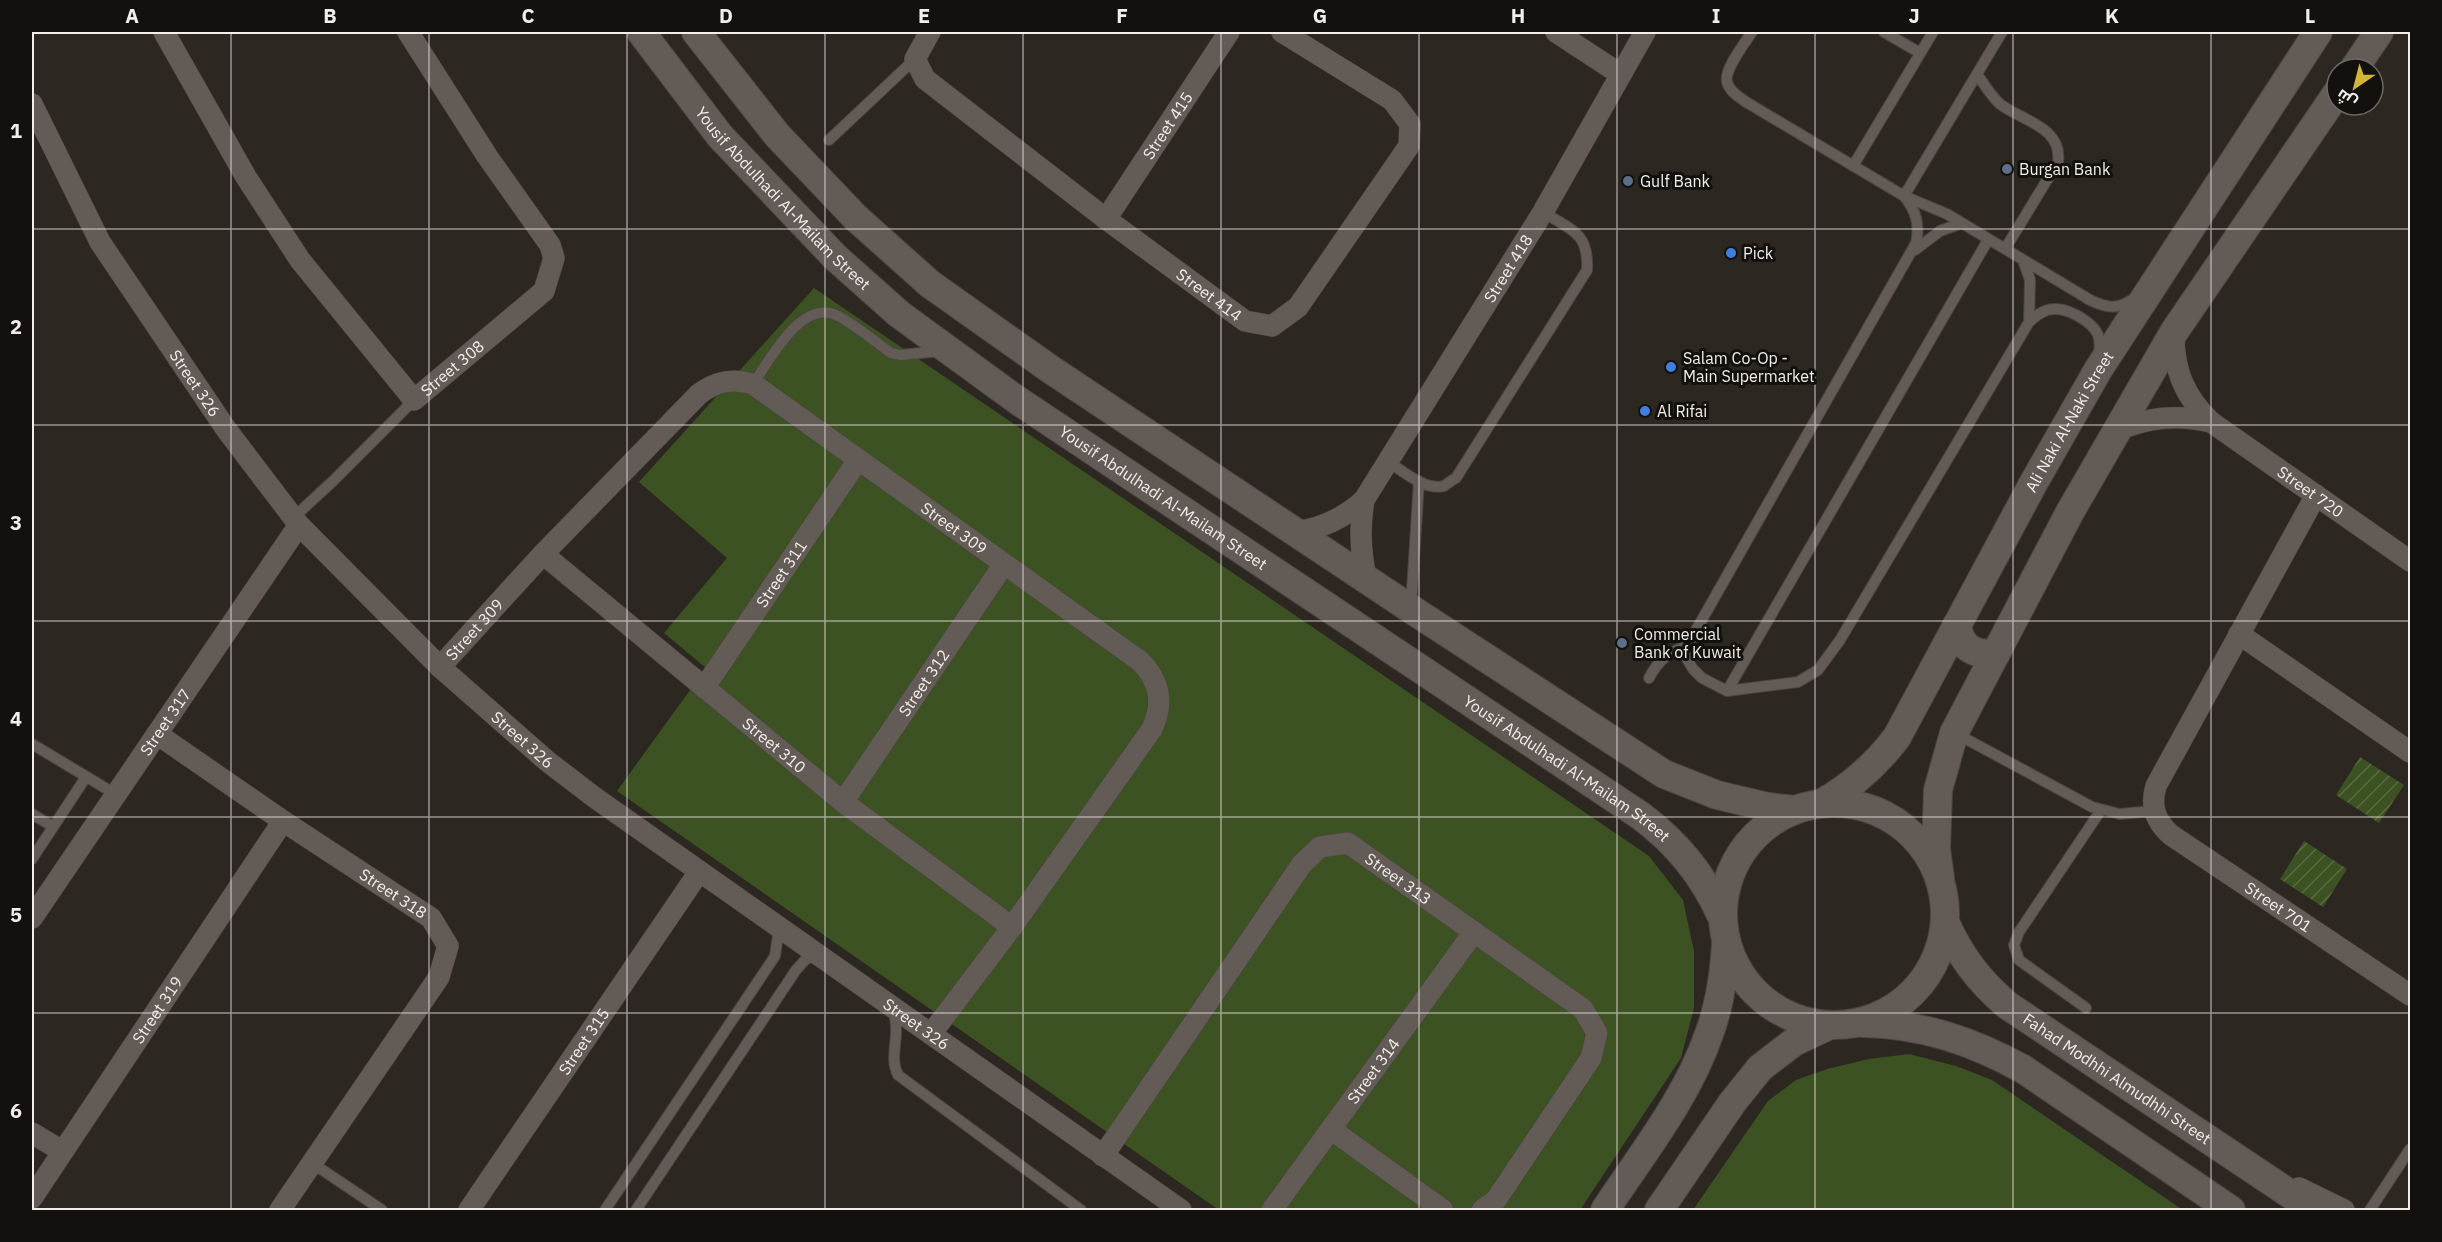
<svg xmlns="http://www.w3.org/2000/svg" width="2442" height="1242" font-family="'IBM Plex Sans',Cairo,sans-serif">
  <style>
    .green { fill: #3d5222 }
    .garden { fill: url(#garden-furrows) }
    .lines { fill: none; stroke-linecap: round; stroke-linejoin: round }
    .lane-casing { stroke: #4b4541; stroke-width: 12 }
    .street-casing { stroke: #4b4541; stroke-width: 22 }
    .secondary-casing { stroke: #4b4541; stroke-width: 30 }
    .lane { stroke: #635b55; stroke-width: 10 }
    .street { stroke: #635b55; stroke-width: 21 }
    .secondary { stroke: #635b55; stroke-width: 28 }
    .grid { fill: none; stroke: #f3eeeb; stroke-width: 1.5; stroke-opacity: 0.55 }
    .service-dot { fill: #5c6f8a; stroke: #13110e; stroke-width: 2 }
    .shop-dot { fill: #3f7fe0; stroke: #13110e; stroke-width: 2 }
    .labels { text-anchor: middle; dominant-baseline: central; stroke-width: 6; stroke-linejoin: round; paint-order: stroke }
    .street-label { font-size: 16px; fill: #f3eeeb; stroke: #13110e }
    .poi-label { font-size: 16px; fill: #f3eeeb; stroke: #13110e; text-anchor: start }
    .neatline { fill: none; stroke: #f3eeeb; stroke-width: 2 }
    .grid-label { font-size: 20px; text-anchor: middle; font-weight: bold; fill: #f3eeeb }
  </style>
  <defs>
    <pattern id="garden-furrows" width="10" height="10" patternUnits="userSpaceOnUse" patternTransform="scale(1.5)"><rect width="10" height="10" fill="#3d5222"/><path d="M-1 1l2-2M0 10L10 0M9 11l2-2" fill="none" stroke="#5a6b42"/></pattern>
  </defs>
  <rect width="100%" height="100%" fill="#2d2721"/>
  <!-- green -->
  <path class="green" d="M 814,288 L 1649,856 L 1683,900 L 1694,951 L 1694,1008 L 1681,1058 L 1580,1210 L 1219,1210 L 617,791 L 706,668 L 664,633 L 727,558 L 639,482 Z
    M 1909,1054 L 1956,1066 L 1992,1080 L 2183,1210 L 1693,1210 L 1768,1101 L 1796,1080 L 1827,1069 L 1869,1059 Z"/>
  <!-- garden -->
  <path class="garden" d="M 2360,757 L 2404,785 L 2379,823 L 2336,795 Z
    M 2304,841 L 2347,869 L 2323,907 L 2280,879 Z"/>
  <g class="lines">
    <!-- lane casing -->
    <g class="lane-casing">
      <path id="lane" d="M 1752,32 C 1745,43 1724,69 1727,82 C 1729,91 1739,97 1746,102 L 1904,196 L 1947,214 L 2090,300 C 2107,308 2117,310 2133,299
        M 1884,32 L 1920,53
        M 1977,74 C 1984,84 1991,96 2000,104 C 2022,121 2063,127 2058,162 L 2005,249
        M 829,140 L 915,59
        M 1853,166 L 1933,32
        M 1904,196 C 1916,211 1920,224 1916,243 L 1687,646 L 1687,659 L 1693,669 L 1702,678 L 1727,691 L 1798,682 L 1818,670 L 1840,640 L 2029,322 C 2036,316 2044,309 2054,309 C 2068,308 2093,322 2098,335 C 2100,341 2100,348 2099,354
        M 1904,196 L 2002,32
        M 1915,250 L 1940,231 L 1962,223
        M 2023,260 L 2030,280 L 2029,322
        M 753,384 C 770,360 802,297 838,316 C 857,326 874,341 891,353 L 901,355 L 940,351
        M 1387,461 C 1402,470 1424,491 1444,486 C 1447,484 1452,480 1456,478 L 1587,270 C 1589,232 1571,230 1543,212
        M 293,518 L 333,481 L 414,400
        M 1411,606 L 1419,481
        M 1649,678 C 1658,661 1668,652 1687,646
        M 1727,691 L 1988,240
        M 1955,733 L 2092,807 L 2120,814 L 2153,811
        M 32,744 L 117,795
        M 32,814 L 52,826
        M 32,859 L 86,777
        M 893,1008 C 894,1014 896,1021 896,1027 C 897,1044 890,1059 898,1075 L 1081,1210
        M 2086,1008 L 2019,960 L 2014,945 L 2019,932 L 2101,810
        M 312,1163 L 382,1210
        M 605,1210 L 775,956 L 779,928
        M 636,1210 L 796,970 L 805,960 L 817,954
        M 2370,1210 L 2410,1149"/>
    </g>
    <!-- street casing -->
    <g class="street-casing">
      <g id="street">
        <path id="s1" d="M 164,32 L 246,177 L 300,260 L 414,400 L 544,291 L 554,258 L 550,245 L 487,156 L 408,32"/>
        <path id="s2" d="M 930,32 L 915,59 L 925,79 L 1106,219 L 1245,321 L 1272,326 L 1298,307 L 1409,146 L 1410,124 L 1392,100 L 1282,32"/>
        <path d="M 1556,32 L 1620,74"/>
        <path id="s3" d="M 32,104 L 100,242 L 226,429 L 299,525 L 440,667 L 547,761 L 594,797 L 1181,1210"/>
        <path id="s4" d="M 1106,219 L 1229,32"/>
        <path id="s5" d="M 2174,332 C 2173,369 2184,396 2211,422 L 2410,561"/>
        <path d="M 2116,431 C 2148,417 2177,414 2211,422"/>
        <path id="s6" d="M 2316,495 L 2156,786 C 2150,806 2155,821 2171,835 L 2410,995"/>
        <path d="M 1364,500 C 1359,528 1360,553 1367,581"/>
        <path id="s7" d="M 1294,532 C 1321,529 1343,519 1364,500 L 1543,212 L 1645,32"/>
        <path id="s8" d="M 543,554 L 843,802 L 1012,927"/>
        <path d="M 2239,634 L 2410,752"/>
        <path id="s9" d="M 440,667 L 543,554 L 699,394 C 716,381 733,378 753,384 L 1140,661 C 1160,681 1164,703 1152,729 L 1012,927 L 931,1034"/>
        <path id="s10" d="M 704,688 L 858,460"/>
        <path id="s11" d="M 157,734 L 283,821 L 431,918 L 448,946 L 439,977 L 280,1210"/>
        <path id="s12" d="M 843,802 L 1004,564"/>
        <path id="s13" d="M 32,918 L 299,525"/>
        <path d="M 1332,1130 L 1443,1210"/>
        <path d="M 32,1133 L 62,1151"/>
        <path id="s14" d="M 1103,1156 L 1302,864 L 1320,847 L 1348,843 L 1583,1009 L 1597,1033 L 1591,1058 L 1496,1200 L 1482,1210"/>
        <path d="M 2299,1188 L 2344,1210"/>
        <path id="s15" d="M 32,1198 L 283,821"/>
        <path id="s16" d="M 469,1210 L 699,872"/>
        <path id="s17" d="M 1272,1210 L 1474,932"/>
      </g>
    </g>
    <!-- secondary casing -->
    <g class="secondary-casing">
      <g id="secondary">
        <path id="s18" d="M 641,32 L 720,136 L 835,257 L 899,314 L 1017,400 L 1641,816 C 1678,844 1703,875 1722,917"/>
        <path d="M 696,32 L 777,135 L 856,218 L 930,284 L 1050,369 L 1411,609 L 1664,774 L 1717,795 L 1768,807 L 1795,810"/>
        <path d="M 2354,69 L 2379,32"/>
        <path d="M 1957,625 C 1960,647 1974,656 1996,653"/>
        <path id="s19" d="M 1822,803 C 1852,786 1876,765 1897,737 L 2034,482 L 2098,370 L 2318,32"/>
        <circle cx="1834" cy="914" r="111"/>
        <path d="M 1940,878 L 1936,849 L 1938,790 L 1954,733 L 2070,512 L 2174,332 L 2337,93"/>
        <path id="s20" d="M 1945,922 C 1960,956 1979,981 2007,1005 L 2314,1210"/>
        <path d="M 1863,1023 C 1922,1024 1972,1041 2023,1069 L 2231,1210"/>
        <path d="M 1605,1210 C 1642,1154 1687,1098 1709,1034 C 1720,1005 1724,975 1726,945"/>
        <path d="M 1659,1210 L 1732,1103 L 1760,1068 L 1794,1042 L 1830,1025"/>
      </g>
    </g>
    <!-- lane -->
    <use href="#lane" class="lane"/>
    <!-- street -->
    <use href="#street" class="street"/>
    <!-- secondary -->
    <use href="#secondary" class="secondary"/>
  </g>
  <!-- grid -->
  <path class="grid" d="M 231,32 L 231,1210M 429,32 L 429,1210M 627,32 L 627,1210M 825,32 L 825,1210M 1023,32 L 1023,1210M 1221,32 L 1221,1210M 1419,32 L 1419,1210M 1617,32 L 1617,1210M 1815,32 L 1815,1210M 2013,32 L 2013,1210M 2211,32 L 2211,1210M 32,229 L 2410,229M 32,425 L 2410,425M 32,621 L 2410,621M 32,817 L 2410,817M 32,1013 L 2410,1013"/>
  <!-- markers -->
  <g class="service-dot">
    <circle cx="2007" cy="169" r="6"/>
    <circle cx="1628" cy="181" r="6"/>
    <circle cx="1622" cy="643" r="6"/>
  </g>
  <g class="shop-dot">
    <circle cx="1731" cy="253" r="6"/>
    <circle cx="1671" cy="367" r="6"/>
    <circle cx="1645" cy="411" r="6"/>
  </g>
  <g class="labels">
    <!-- street labels -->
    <g class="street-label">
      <text stroke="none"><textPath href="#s4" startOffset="112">Street 415</textPath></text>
      <text stroke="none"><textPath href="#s18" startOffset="219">Yousif Abdulhadi Al-Mailam Street</textPath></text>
      <text stroke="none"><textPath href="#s7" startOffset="351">Street 418</textPath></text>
      <text stroke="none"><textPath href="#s2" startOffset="410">Street 414</textPath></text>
      <text stroke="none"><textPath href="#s1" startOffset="496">Street 308</textPath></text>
      <text stroke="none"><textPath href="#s3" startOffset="324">Street 326</textPath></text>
      <text stroke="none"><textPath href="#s19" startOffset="460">Ali Naki Al-Naki Street</textPath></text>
      <text stroke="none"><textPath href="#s5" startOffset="222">Street 720</textPath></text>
      <text stroke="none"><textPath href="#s18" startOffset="705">Yousif Abdulhadi Al-Mailam Street</textPath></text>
      <text stroke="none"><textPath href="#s9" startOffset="681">Street 309</textPath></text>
      <text stroke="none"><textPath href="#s10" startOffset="138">Street 311</textPath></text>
      <text stroke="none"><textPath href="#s9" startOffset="51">Street 309</textPath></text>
      <text stroke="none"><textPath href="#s12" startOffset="144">Street 312</textPath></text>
      <text stroke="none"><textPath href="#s13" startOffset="237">Street 317</textPath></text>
      <text stroke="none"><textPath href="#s3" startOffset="810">Street 326</textPath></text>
      <text stroke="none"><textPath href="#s8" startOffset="300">Street 310</textPath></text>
      <text stroke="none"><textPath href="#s18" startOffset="1191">Yousif Abdulhadi Al-Mailam Street</textPath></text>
      <text stroke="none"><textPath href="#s14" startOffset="468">Street 313</textPath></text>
      <text stroke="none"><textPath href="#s11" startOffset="285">Street 318</textPath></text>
      <text stroke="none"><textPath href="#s6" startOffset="516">Street 701</textPath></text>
      <text stroke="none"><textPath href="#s15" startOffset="226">Street 319</textPath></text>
      <text stroke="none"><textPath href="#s3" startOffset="1296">Street 326</textPath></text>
      <text stroke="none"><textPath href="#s16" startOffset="204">Street 315</textPath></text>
      <text stroke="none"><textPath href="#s17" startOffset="172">Street 314</textPath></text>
      <text stroke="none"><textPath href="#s20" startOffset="237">Fahad Modhhi Almudhhi Street</textPath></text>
    </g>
    <!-- poi labels -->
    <g class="poi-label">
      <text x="2019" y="169">Burgan Bank</text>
      <text x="1640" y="181">Gulf Bank</text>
      <text x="1743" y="253">Pick</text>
      <text x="1683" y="358">Salam Co-Op -<tspan x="1683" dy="18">Main Supermarket</tspan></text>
      <text x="1657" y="411">Al Rifai</text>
      <text x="1634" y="634">Commercial<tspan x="1634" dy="18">Bank of Kuwait</tspan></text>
    </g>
  </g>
  <!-- border -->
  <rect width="2442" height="1242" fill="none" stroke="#13110e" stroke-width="66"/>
  <!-- north arrow -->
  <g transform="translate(2355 87) rotate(215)"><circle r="28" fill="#13110e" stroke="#6d6966" stroke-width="1.5"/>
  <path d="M0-4.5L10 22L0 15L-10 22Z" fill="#d3b635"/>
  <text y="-9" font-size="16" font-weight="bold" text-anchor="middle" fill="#f3eeeb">ش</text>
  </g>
  <rect x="33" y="33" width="2376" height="1176" class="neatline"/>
  <g class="grid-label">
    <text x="132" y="23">A</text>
    <text x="330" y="23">B</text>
    <text x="528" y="23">C</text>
    <text x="726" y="23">D</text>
    <text x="924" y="23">E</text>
    <text x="1122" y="23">F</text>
    <text x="1320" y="23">G</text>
    <text x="1518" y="23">H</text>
    <text x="1716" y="23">I</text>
    <text x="1914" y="23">J</text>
    <text x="2112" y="23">K</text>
    <text x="2310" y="23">L</text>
    <text x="16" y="138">1</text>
    <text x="16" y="334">2</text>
    <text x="16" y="530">3</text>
    <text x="16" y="726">4</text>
    <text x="16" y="922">5</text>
    <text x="16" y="1118">6</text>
  </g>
</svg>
